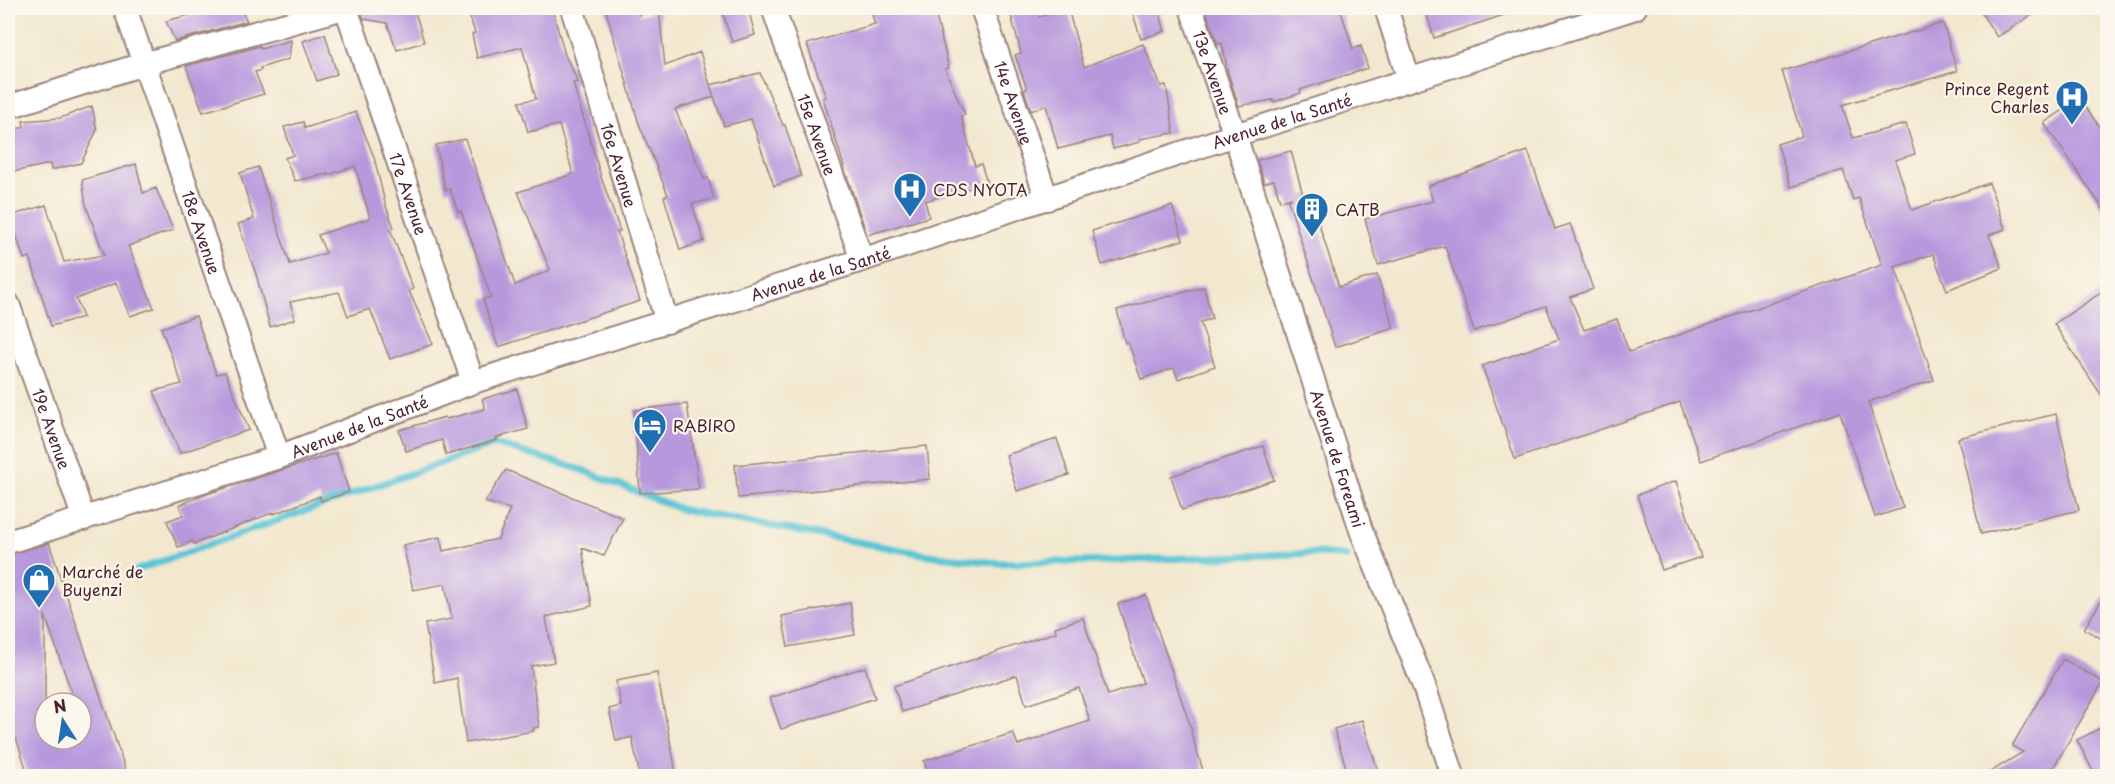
<svg xmlns="http://www.w3.org/2000/svg" width="2115" height="784" font-family="'Playpen Sans',sans-serif">
  <style>
    .lines { fill: none; stroke-linecap: round; stroke-linejoin: round }
    .stream { stroke: #5bc5d6; stroke-width: 7 }
    .building { fill: #b798dd; fill-rule: evenodd }
    .street-casing { stroke: #9e847d; stroke-width: 26 }
    .street { stroke: #fff; stroke-width: 22 }
    .labels { text-anchor: middle; dominant-baseline: central; stroke-width: 4.5; stroke-linejoin: round; paint-order: stroke }
    .street-label { font-size: 16px; fill: #4a1f2b; stroke: #fbf7ec }
    .poi-label { font-size: 16px; fill: #4a1f2b; stroke: #fbf7ec; text-anchor: start }
  </style>
  <rect width="100%" height="100%" fill="#fbf7ec"/>
  <filter id="ink" filterUnits="userSpaceOnUse"><feTurbulence type="fractalNoise" baseFrequency=".0167" numOctaves="2"/><feDisplacementMap in="SourceGraphic" scale="12" xChannelSelector="R" yChannelSelector="G"/><feConvolveMatrix kernelMatrix="1 2 1 2 8 2 1 2 1" color-interpolation-filters="sRGB"/></filter>
  <filter id="wash" filterUnits="userSpaceOnUse"><feTurbulence type="fractalNoise" baseFrequency=".008" numOctaves="4" result="noise"/><feDisplacementMap in="SourceGraphic" scale="24" xChannelSelector="R" yChannelSelector="G"/><feGaussianBlur stdDeviation="1.35" result="paint"/><feColorMatrix in="noise" values="0 0 0 0 0 0 0 0 0 0 0 0 0 0 0 0 0 1.4 0 .05"/><feComposite in="paint" operator="in"/></filter>
  <g filter="url(#wash)">
    <rect width="100%" height="100%" fill="#f2e8cf"/>
    <g class="lines">
      <!-- stream -->
      <path class="stream" d="M 137,570 L 495,444 L 582,470 L 683,510 L 929,555 L 998,563 L 1106,561 L 1322,553 L 1347,557"/>
    </g>
    <g id="blocks">
      <!-- building -->
      <path class="building" d="M 216,8 L 240,8 L 247,21 L 175,41 L 166,21 Z
        M 360,8 L 414,8 L 424,42 L 397,50 L 387,23 L 364,19 Z
        M 467,8 L 552,8 L 565,55 L 578,82 L 573,83 L 601,177 L 620,231 L 617,232 L 640,301 L 498,347 L 483,299 L 491,297 L 461,211 L 458,212 L 450,189 L 445,190 L 436,145 L 465,139 L 515,285 L 550,270 L 518,192 L 573,174 L 559,125 L 528,132 L 519,102 L 536,99 L 522,47 L 477,58 L 472,34 L 475,33 Z
        M 605,8 L 637,8 L 639,15 L 659,10 L 665,66 L 700,52 L 710,85 L 760,73 L 783,125 L 785,125 L 801,176 L 774,186 L 751,119 L 724,126 L 710,85 L 714,97 L 675,109 L 704,179 L 708,178 L 714,199 L 692,204 L 704,241 L 680,250 L 664,197 L 668,195 L 639,124 Z
        M 721,8 L 748,8 L 755,35 L 732,42 Z
        M 870,8 L 934,8 L 949,68 L 945,69 L 965,115 L 961,116 L 975,166 L 981,164 L 987,183 L 925,201 L 929,217 L 867,235 L 846,173 L 823,98 L 826,97 L 807,44 L 875,24 Z
        M 1009,8 L 1037,8 L 1039,17 L 1068,9 L 1084,67 L 1143,44 L 1161,86 L 1166,85 L 1174,133 L 1139,139 L 1140,142 L 1113,149 L 1110,136 L 1058,149 L 1046,105 L 1031,111 L 1024,90 L 1027,89 L 1015,55 L 1021,53 Z
        M 1131,8 L 1158,8 L 1165,31 L 1141,39 Z
        M 1205,8 L 1340,8 L 1353,49 L 1361,46 L 1368,68 L 1300,90 L 1301,93 L 1273,102 L 1273,100 L 1239,106 L 1228,73 L 1222,43 L 1218,44 Z
        M 1425,8 L 1515,8 L 1516,11 L 1434,38 Z
        M 1978,8 L 2043,8 L 1997,37 Z
        M 1943,23 L 1957,71 L 1842,105 L 1853,138 L 1906,124 L 1915,154 L 1895,160 L 1912,210 L 1989,183 L 2005,229 L 1989,235 L 2002,268 L 1947,290 L 1933,254 L 1895,267 L 1934,380 L 1868,402 L 1903,508 L 1875,517 L 1840,412 L 1701,461 L 1680,402 L 1515,459 L 1482,366 L 1559,339 L 1546,306 L 1474,331 L 1445,246 L 1378,265 L 1365,219 L 1433,201 L 1428,186 L 1528,151 L 1555,229 L 1570,224 L 1593,289 L 1570,297 L 1584,330 L 1617,319 L 1629,352 L 1882,265 L 1859,198 L 1853,200 L 1843,170 L 1791,187 L 1777,144 L 1802,136 L 1782,71 Z
        M 325,34 L 337,74 L 317,81 L 303,41 Z
        M 291,40 L 289,59 L 260,68 L 261,70 L 255,72 L 264,94 L 203,112 L 186,66 L 260,46 L 261,49 Z
        M 2080,99 L 2108,139 L 2108,216 L 2044,123 Z
        M 92,106 L 97,130 L 81,163 L 51,170 L 50,164 L 8,173 L 8,131 L 24,127 L 23,121 L 60,118 Z
        M 356,112 L 374,157 L 385,203 L 394,228 L 390,229 L 413,289 L 409,291 L 433,344 L 390,359 L 370,309 L 348,316 L 339,292 L 290,302 L 295,319 L 270,327 L 256,274 L 238,224 L 254,219 L 240,173 L 258,167 L 290,264 L 326,253 L 318,235 L 370,218 L 355,166 L 328,175 L 328,174 L 295,181 L 285,158 L 293,155 L 284,127 L 303,122 L 305,128 Z
        M 1291,151 L 1303,195 L 1309,193 L 1339,287 L 1377,275 L 1394,328 L 1335,347 L 1288,200 L 1292,198 L 1280,201 L 1274,180 L 1264,183 L 1257,160 Z
        M 136,164 L 143,193 L 156,188 L 173,230 L 128,246 L 154,308 L 130,316 L 116,283 L 76,299 L 83,317 L 51,326 L 30,257 L 24,259 L 10,216 L 46,205 L 64,262 L 104,255 L 86,205 L 82,180 Z
        M 1172,206 L 1183,240 L 1102,265 L 1092,231 Z
        M 1204,287 L 1212,319 L 1200,322 L 1215,366 L 1178,379 L 1174,368 L 1141,379 L 1128,342 L 1125,343 L 1117,310 Z
        M 2108,288 L 2108,405 L 2054,324 Z
        M 196,316 L 216,374 L 225,372 L 249,430 L 180,453 L 154,391 L 182,384 L 161,328 Z
        M 517,389 L 528,429 L 496,438 L 497,440 L 446,455 L 442,440 L 406,451 L 399,430 L 445,417 L 446,419 L 485,409 L 482,399 Z
        M 687,404 L 699,489 L 640,493 L 634,410 Z
        M 2056,414 L 2079,510 L 1981,534 L 1958,438 Z
        M 1057,439 L 1069,475 L 1017,491 L 1006,455 Z
        M 927,446 L 930,479 L 738,498 L 735,465 Z
        M 1263,446 L 1274,480 L 1182,510 L 1171,476 Z
        M 336,453 L 349,492 L 321,501 L 320,496 L 274,514 L 274,512 L 194,544 L 193,541 L 178,547 L 167,521 L 183,515 L 179,505 L 204,495 Z
        M 506,470 L 623,518 L 604,556 L 582,548 L 592,606 L 546,617 L 554,662 L 531,666 L 539,727 L 533,728 L 534,731 L 466,743 L 457,678 L 435,683 L 425,624 L 452,619 L 445,584 L 413,590 L 403,545 L 440,537 L 443,551 L 498,539 L 510,509 L 485,502 Z
        M 1676,481 L 1701,557 L 1662,570 L 1637,495 Z
        M 49,543 L 94,677 L 128,777 L 29,777 L 8,714 L 8,555 ZM 45,615 L 75,703 L 81,703 L 81,739 L 45,739 Z
        M 2108,589 L 2108,642 L 2084,629 Z
        M 1146,595 L 1192,731 L 1191,732 L 1205,777 L 929,777 L 924,761 L 1013,733 L 1018,745 L 1090,721 L 1079,688 L 1026,705 L 1017,675 L 902,712 L 894,686 L 1056,632 L 1055,627 L 1083,618 L 1108,695 L 1143,683 L 1118,604 Z
        M 850,603 L 855,635 L 788,647 L 782,616 Z
        M 2063,659 L 2103,682 L 2048,777 L 1982,777 L 2023,752 L 2012,746 Z
        M 865,667 L 875,698 L 781,729 L 770,698 Z
        M 657,673 L 676,772 L 640,777 L 632,737 L 616,741 L 609,709 L 621,706 L 616,681 Z
        M 1362,720 L 1380,777 L 1349,777 L 1334,729 Z
        M 2108,724 L 2108,777 L 2096,777 L 2077,740 Z"/>
    </g>
  </g>
  <g filter="url(#ink)">
    <use href="#blocks" fill-opacity="0" stroke="#9e847d" stroke-width="1.5"/>
    <g class="lines">
      <!-- street casing -->
      <g class="street-casing">
        <g id="street">
          <path id="s1" d="M 125,8 L 279,457"/>
          <path id="s2" d="M 346,8 L 473,382"/>
          <path id="s3" d="M 572,8 L 667,322"/>
          <path id="s4" d="M 773,8 L 862,260"/>
          <path id="s5" d="M 982,8 L 1047,199"/>
          <path id="s6" d="M 1191,8 L 1235,135 L 1361,530 L 1423,683 L 1453,776"/>
          <path d="M 1386,8 L 1409,80"/>
          <path d="M 8,107 L 143,64 L 344,8"/>
          <path id="s7" d="M 8,304 L 84,519"/>
          <path id="s8" d="M 8,542 L 279,457 L 473,382 L 862,260 L 1235,135 L 1635,8"/>
        </g>
      </g>
      <!-- street -->
      <use href="#street" class="street"/>
    </g>
  </g>
  <!-- icons -->
  <defs>
    <g id="hospital-pin" transform="scale(1.725)"><path d="M0 17L-7.5 6A9.5 9.5 0 1 1 7.5 6Z" fill="#1f6fb2" stroke="#fbf7ec"/><path d="M-5-5h3v3.5h4V-5h3V5h-3V1.5h-4V5h-3Z" fill="#fff"/></g>
    <g id="building-pin" transform="scale(1.725)"><path d="M0 17L-7.5 6A9.5 9.5 0 1 1 7.5 6Z" fill="#1f6fb2" stroke="#fbf7ec"/><path d="M-4-6H4V6H1V3H-1V6H-4ZM-2.5-4.3h1.7v1.8h-1.7ZM.8-4.3h1.7v1.8H.8ZM-2.5-1h1.7V.8h-1.7ZM.8-1h1.7V.8H.8Z" fill="#fff"/></g>
    <g id="hotel-pin" transform="scale(1.725)"><path d="M0 17L-7.5 6A9.5 9.5 0 1 1 7.5 6Z" fill="#1f6fb2" stroke="#fbf7ec"/><path d="M-6-4.5h1.5V1H6V5H4.5V3h-9V5H-6ZM-4 0a1.8 1.8 0 1 1 3.6 0ZM.5 0V-2.5h3Q6-2.5 6 0Z" fill="#fff"/></g>
    <g id="shop-pin" transform="scale(1.725)"><path d="M0 17L-7.5 6A9.5 9.5 0 1 1 7.5 6Z" fill="#1f6fb2" stroke="#fbf7ec"/><path d="M-5-2.5h2.3a2.7 3.5 0 0 1 5.4 0H5L5.5 6h-11ZM-1.5-2.5h3a1.5 2.3 0 0 0-3 0Z" fill="#fff"/></g>
  </defs>
  <g fill-rule="evenodd">
    <use href="#hospital-pin" x="2072" y="97"/>
    <use href="#hospital-pin" x="910" y="189"/>
    <use href="#building-pin" x="1312" y="209"/>
    <use href="#hotel-pin" x="650" y="425"/>
    <use href="#shop-pin" x="39" y="580"/>
  </g>
  <g class="labels">
    <!-- street labels -->
    <g class="street-label">
      <text stroke="none"><textPath href="#s6" startOffset="68">13e Avenue</textPath></text>
      <text stroke="none"><textPath href="#s5" startOffset="100">14e Avenue</textPath></text>
      <text stroke="none"><textPath href="#s8" startOffset="1342">Avenue de la Santé</textPath></text>
      <text stroke="none"><textPath href="#s4" startOffset="134">15e Avenue</textPath></text>
      <text stroke="none"><textPath href="#s3" startOffset="164">16e Avenue</textPath></text>
      <text stroke="none"><textPath href="#s2" startOffset="196">17e Avenue</textPath></text>
      <text stroke="none"><textPath href="#s1" startOffset="237">18e Avenue</textPath></text>
      <text stroke="none"><textPath href="#s8" startOffset="856">Avenue de la Santé</textPath></text>
      <text stroke="none"><textPath href="#s8" startOffset="370">Avenue de la Santé</textPath></text>
      <text stroke="none"><textPath href="#s7" startOffset="132">19e Avenue</textPath></text>
      <text stroke="none"><textPath href="#s6" startOffset="474">Avenue de Foreami</textPath></text>
    </g>
    <!-- poi labels -->
    <g class="poi-label">
      <text x="2049" y="88" text-anchor="end">Prince Regent<tspan x="2049" dy="18">Charles</tspan></text>
      <text x="933" y="189">CDS NYOTA</text>
      <text x="1335" y="209">CATB</text>
      <text x="673" y="425">RABIRO</text>
      <text x="62" y="571">Marché de<tspan x="62" dy="18">Buyenzi</tspan></text>
    </g>
  </g>
  <!-- margin -->
  <rect width="2115" height="784" fill="none" stroke="#fbf7ec" stroke-width="30"/>
  <!-- north arrow -->
  <g transform="translate(63 721) rotate(348)"><circle r="28" fill="#fbf7ec" stroke="#b4a19f" stroke-width="1.5"/>
  <path d="M0-4.5L10 22L0 15L-10 22Z" fill="#1f6fb2"/>
  <text y="-9" font-size="16" font-weight="bold" text-anchor="middle" fill="#4a1f2b">N</text>
  </g>
</svg>
